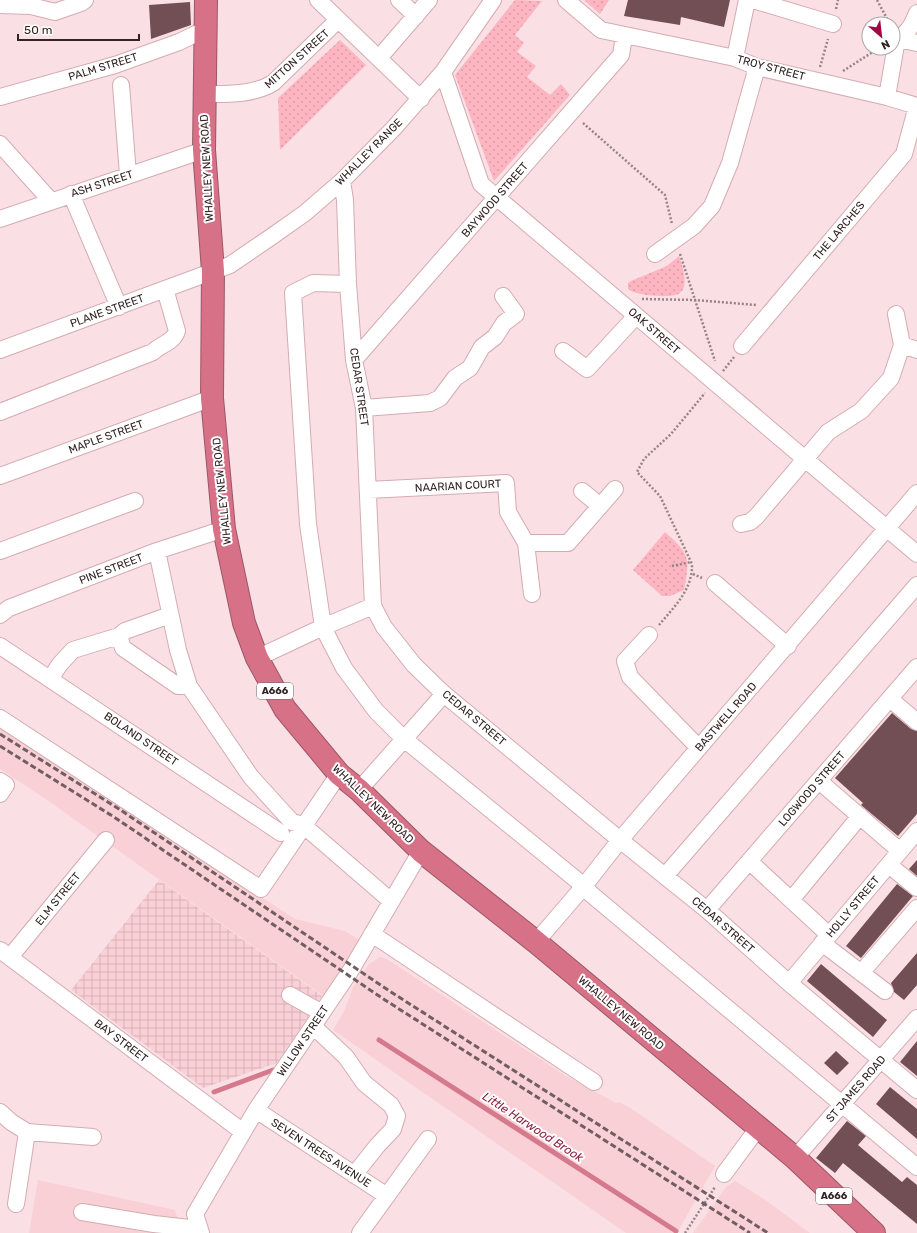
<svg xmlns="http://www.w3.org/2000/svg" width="917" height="1233" font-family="Rubik,sans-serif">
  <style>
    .built { fill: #f9d0d6 }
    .industrial { fill: url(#industrial-grid) }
    .park { fill: url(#park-dots) }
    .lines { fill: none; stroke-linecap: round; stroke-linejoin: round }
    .stream { stroke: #d57a8c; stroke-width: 5 }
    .building { fill: #724f55 }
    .minor-casing { stroke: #d4abb2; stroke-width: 18 }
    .highway-casing { stroke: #9d5665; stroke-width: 24 }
    .path { stroke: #978386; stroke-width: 2.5; stroke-dasharray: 2 2; stroke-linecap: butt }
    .minor { stroke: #fff; stroke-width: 16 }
    .highway { stroke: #d77187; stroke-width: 22 }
    .rail { stroke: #715e61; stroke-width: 3; stroke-dasharray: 6 3; stroke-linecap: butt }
    .labels { text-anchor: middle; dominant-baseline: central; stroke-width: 4; stroke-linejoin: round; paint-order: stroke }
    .shield { fill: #fff; stroke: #706566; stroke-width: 1 }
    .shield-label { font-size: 10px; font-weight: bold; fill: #322325 }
    .street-label { font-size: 11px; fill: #322325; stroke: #fff }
    .water-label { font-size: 12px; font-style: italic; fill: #902445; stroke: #fff }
  </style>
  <defs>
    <pattern id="industrial-grid" width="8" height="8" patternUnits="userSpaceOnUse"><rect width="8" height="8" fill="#f9d0d6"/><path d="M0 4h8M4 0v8" fill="none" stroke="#d6b2b8"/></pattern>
    <pattern id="park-dots" width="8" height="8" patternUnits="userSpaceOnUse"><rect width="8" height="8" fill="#fcb5c1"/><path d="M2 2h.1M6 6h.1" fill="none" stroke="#d89ba6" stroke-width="1.8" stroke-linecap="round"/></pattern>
  </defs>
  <rect width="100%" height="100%" fill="#fae0e4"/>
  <!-- built -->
  <path class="built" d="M 0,724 L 295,919 L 345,931 L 361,941 L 325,997 L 47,800 L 0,769 Z
    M 380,957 L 387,959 L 566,1076 L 616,1103 L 619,1102 L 629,1107 L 715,1166 L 677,1233 L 626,1233 L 333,1030 L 345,1009 L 353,987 L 369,964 Z
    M 38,1180 L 175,1210 L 182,1233 L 29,1233 Z
    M 735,1181 L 764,1199 L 810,1233 L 693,1233 L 726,1187 Z"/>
  <!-- industrial -->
  <path class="industrial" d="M 159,880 L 322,996 L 277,1063 L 203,1088 L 71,990 Z"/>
  <!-- park -->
  <path class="park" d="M 515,0 L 542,1 L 515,35 L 524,43 L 517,52 L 536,66 L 527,77 L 550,95 L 561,84 L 570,95 L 494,181 L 455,75 Z
    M 584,0 L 609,0 L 600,14 Z
    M 340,40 L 366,65 L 280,150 L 278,98 Z
    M 679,256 C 682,266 689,283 681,292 C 675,300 633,295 628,289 L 628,283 L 631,281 L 667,266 Z
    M 665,532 C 690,554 690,558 684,590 L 670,596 L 662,596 L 633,570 Z"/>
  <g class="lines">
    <!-- stream -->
    <path class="stream" d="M 379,1040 L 676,1231
      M 214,1092 L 273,1070"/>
  </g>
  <!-- building -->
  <path class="building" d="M 628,0 L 730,0 L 724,27 L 681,17 L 680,25 L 624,16 Z
    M 190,2 L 191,25 L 151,39 L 149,5 Z
    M 892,713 L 911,729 L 917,731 L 917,814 L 898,836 L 861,805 L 863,803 L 835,778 Z
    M 917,860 L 917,876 L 909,869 Z
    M 897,884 L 913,896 L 861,958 L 846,946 Z
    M 917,953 L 917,985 L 904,1000 L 894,992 L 891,983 Z
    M 821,964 L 887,1020 L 873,1037 L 807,981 Z
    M 917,1041 L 917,1076 L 900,1062 Z
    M 836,1051 L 849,1063 L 837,1075 L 824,1063 Z
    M 890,1087 L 917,1109 L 917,1139 L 876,1104 Z
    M 847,1121 L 866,1136 L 858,1145 L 902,1182 L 907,1177 L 917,1185 L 917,1224 L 843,1163 L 835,1173 L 816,1158 Z"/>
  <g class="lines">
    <!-- minor casing -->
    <g class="minor-casing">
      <path id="minor" d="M 318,0 L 421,99
        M 399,0 L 416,16
        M 566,0 L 601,30 L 735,58 L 757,67 L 887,97 L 917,106
        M 753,0 L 833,24
        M 0,5 L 31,6 L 55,12 L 81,3 L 85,0
        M 897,39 C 909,32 912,25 917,13
        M 897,39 L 917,43
        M 379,58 L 429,0
        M 735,58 L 747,0
        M 443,72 L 481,184 L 917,554
        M 121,85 L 128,175
        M 204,94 C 228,94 253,95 273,83 L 338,20
        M 0,97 L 115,65 L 179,42 L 204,30
        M 887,97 L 897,39
        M 0,144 L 51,201
        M 342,181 L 345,200 L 348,284 L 354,360 L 364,408 L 373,606 L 384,627 L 414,665 L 444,694 L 620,840 L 707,910 L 789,983 L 917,1090
        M 71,194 L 119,307
        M 0,219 L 204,150
        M 655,254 L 694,226 L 712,206 L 730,163 L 757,67
        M 348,284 L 313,283 L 293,293 L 308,524 L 323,627 L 329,639 L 344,668 L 376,711 L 404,739 L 584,886 L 591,894 L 917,1167
        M 902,345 L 917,350
        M 742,346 L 904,154 L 917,106
        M 0,350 L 230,265 L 271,237 L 305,213 L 342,181 L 394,128 L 443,72 L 493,0
        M 563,351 L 587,369 L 636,316
        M 354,360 L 621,55 L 624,36
        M 364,408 L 430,403 L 440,398 L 455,378 L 470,368 L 482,347 L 495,337 L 504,323 L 516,314 L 503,296
        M 0,412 L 153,352 C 161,344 174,342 177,331 L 165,289
        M 0,476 L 212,398
        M 368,490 L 506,483 L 508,512 L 526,543 L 532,594
        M 582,491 L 600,506
        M 741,524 L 750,522 L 756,517 L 828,432 L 861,411 L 891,378 L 902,345 L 896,314
        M 526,543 L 568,543 L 615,489
        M 0,551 L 135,501
        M 157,551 L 178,650 L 189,686 L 251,777 L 292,822 L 303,825 L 391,901
        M 715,583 L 788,646
        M 0,615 L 9,608 L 157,551 L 224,529
        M 649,635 L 625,661 L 630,677 L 699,748
        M 119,636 L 123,648 L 178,686 L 189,686
        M 0,646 L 281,833
        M 257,658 L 323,627 L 373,606
        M 50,679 L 60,664 L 73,650 L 119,636 L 125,631 L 170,615
        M 890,699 L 917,722
        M 0,718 L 261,889 L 339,774
        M 0,781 L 6,785 L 0,794
        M 819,781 L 900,851
        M 359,790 L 444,694
        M 749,861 L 829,935
        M 889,865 L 917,888
        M 665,876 L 917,585
        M 791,900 L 860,816
        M 707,910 L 917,667
        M 372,934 L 594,1082
        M 536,942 L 584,886 L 620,840 L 917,493
        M 822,943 L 885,991
        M 0,950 L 243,1132
        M 10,957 L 106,840
        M 861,973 L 917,908
        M 789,983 L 917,831
        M 290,995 L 322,1013
        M 313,1026 L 346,1057 L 364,1083 L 391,1105 L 397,1116 L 393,1129 L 377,1146 L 354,1175
        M 256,1110 L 387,1196
        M 0,1112 L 11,1122 L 27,1132 L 93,1137
        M 795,1158 L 917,1018
        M 724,1174 L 758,1128
        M 16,1204 L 27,1132
        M 82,1212 L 154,1224 L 199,1229
        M 201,1233 L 195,1214 L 256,1110 L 351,970 L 421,851
        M 360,1233 L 428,1139"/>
    </g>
    <!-- highway casing -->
    <g class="highway-casing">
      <path id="highway" d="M 206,0 L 204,150 L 213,271 L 212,398 L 224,529 L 244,623 L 257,658 L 285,709 L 339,774 L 359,790 L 421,851 L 536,942 L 795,1158 L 874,1233"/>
    </g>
    <!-- path -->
    <path class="path" d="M 877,0 L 890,24
      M 836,9 L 838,0
      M 820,67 L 828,39
      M 843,71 L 879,48
      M 583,123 L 665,195 L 672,224
      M 680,254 L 715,361
      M 642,299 L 695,300 L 756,305
      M 723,371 L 734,357
      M 672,566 L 691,562
      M 693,574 L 702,578
      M 659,625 C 674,607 693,589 692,564 L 660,496 L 637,472 L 644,459 L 671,434 L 705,393
      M 685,1233 L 715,1187"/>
    <!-- minor -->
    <use href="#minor" class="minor"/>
    <!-- highway -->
    <use href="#highway" class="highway"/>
    <!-- rail -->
    <path class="rail" d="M 0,734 L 119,809 L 391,992 L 768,1233
      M 0,746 L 114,817 L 385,1000 L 750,1233"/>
  </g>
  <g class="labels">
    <!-- shield labels -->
    <g class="shield">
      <rect x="257" y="683" width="36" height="16" rx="3"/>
      <rect x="816" y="1188" width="36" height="16" rx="3"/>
    </g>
    <g class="shield-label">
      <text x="275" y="691">A666</text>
      <text x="834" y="1196">A666</text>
    </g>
    <!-- street labels -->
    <g class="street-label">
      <text transform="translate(297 59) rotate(-42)">MITTON STREET</text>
      <text transform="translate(103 67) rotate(-17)">PALM STREET</text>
      <text transform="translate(771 68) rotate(15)">TROY STREET</text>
      <text transform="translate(369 152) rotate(-45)">WHALLEY RANGE</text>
      <text transform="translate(207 168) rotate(-93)">WHALLEY NEW ROAD</text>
      <text transform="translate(102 184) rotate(-18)">ASH STREET</text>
      <text transform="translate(495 200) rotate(-49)">BAYWOOD STREET</text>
      <text transform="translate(839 231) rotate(-50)">THE LARCHES</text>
      <text transform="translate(107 311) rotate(-20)">PLANE STREET</text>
      <text transform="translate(654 331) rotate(41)">OAK STREET</text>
      <text transform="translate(359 387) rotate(82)">CEDAR STREET</text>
      <text transform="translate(106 437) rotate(-20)">MAPLE STREET</text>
      <text transform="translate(458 486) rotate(-3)">NAARIAN COURT</text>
      <text transform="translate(222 491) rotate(-96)">WHALLEY NEW ROAD</text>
      <text transform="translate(111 569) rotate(-21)">PINE STREET</text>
      <text transform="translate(726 717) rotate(-49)">BASTWELL ROAD</text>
      <text transform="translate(474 718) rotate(40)">CEDAR STREET</text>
      <text transform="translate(141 739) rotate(34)">BOLAND STREET</text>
      <text transform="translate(812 789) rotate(-49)">LOGWOOD STREET</text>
      <text transform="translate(373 804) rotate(44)">WHALLEY NEW ROAD</text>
      <text transform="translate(58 899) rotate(-51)">ELM STREET</text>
      <text transform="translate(853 907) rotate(-50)">HOLLY STREET</text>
      <text transform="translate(723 925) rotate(41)">CEDAR STREET</text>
      <text transform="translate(621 1013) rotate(40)">WHALLEY NEW ROAD</text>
      <text transform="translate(121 1041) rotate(37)">BAY STREET</text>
      <text transform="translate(303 1041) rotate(-56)">WILLOW STREET</text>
      <text transform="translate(856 1089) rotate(-49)">ST JAMES ROAD</text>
      <text transform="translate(321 1153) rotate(33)">SEVEN TREES AVENUE</text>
    </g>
    <!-- water labels -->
    <g class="water-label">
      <text transform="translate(533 1127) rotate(33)">Little Harwood Brook</text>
    </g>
  </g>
  <!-- north arrow -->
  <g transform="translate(881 36) rotate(152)"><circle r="19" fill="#ffffff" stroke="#ada7a8"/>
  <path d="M0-3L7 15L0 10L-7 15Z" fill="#a10645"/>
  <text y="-6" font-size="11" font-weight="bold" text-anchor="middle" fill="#322325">N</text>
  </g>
  <!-- scale -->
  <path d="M18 34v6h121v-6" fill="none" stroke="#322325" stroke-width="2"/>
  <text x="24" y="34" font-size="12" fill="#322325" stroke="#ffffff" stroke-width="3" paint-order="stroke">50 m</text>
</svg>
